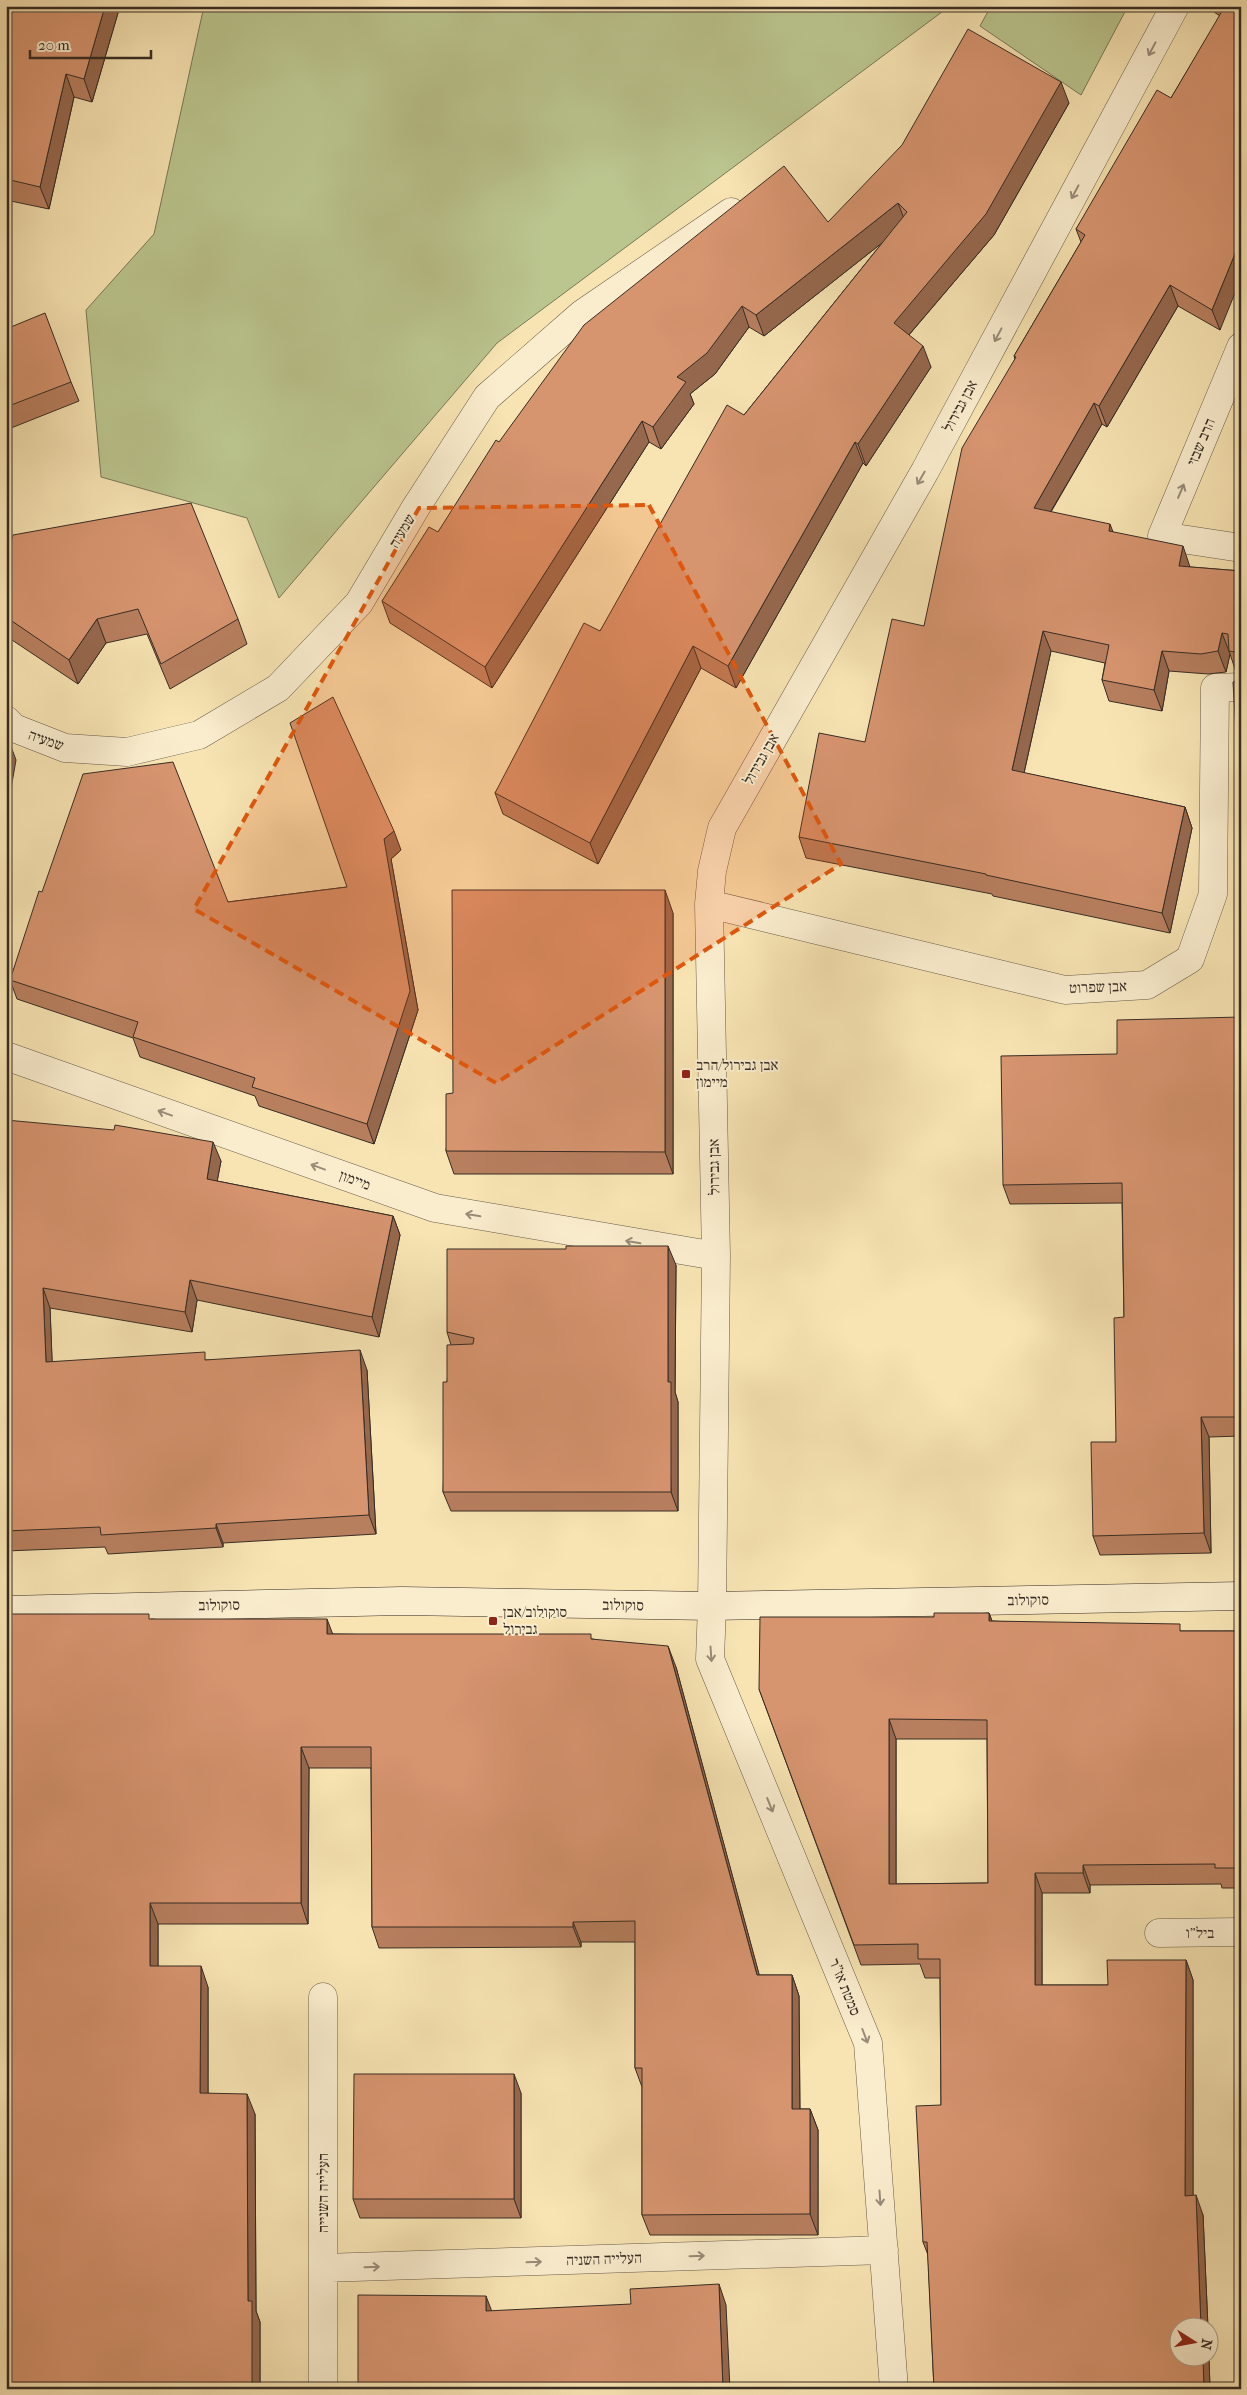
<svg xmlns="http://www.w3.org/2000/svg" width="1247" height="2395" font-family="'IM FELL French Canon','Frank Ruhl Libre',serif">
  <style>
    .green { fill: #bbc58e; stroke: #797859 }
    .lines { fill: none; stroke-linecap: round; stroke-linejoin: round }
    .street-casing { stroke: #675a48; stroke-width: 29 }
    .secondary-casing { stroke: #372c24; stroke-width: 29 }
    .street { stroke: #faedce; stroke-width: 28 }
    .secondary { stroke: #faedce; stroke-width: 28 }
    .wall { fill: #b87f5f; stroke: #372c24; fill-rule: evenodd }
    .shaded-wall { fill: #96684e; stroke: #372c24 }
    .building { fill: #d6946f; stroke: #372c24; fill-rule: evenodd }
    .oneway { stroke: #988c79 }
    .marked { fill: #df570d; fill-opacity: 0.2; stroke: #df570d; stroke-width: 4; stroke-dasharray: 10 6; stroke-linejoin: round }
    .poi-dot { fill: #8f2418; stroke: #faedce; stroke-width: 2 }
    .labels { text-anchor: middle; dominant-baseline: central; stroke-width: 4; stroke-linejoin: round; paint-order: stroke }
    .street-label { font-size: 15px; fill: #372c24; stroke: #faedce }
    .poi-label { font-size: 15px; fill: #372c24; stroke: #faedce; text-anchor: start }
  </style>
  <rect width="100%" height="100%" fill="#f8e4b3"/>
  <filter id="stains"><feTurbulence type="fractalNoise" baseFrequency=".004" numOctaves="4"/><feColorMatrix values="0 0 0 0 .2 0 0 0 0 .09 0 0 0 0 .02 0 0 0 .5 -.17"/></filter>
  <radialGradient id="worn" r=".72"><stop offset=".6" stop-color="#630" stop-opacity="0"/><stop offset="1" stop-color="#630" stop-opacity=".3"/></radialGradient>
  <!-- green -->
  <path class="green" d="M 204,6 L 950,6 L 497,343 L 279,598 L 247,518 L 101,477 L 86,310 L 154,234 Z
    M 991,6 L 1128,6 L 1081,95 L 980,26 Z"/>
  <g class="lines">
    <!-- street casing -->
    <g class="street-casing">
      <path id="street" d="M 1241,347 L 1162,536 L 1241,548
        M 6,720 L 14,728 L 65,748 L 127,752 L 199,735 L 278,688 L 359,603 L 416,507 L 487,397 L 582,314 L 731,212
        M 709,904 L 1065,990 L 1147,985 L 1190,959 L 1213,894 L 1215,688 L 1241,687
        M 6,1056 L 435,1208 L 716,1256
        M 1159,1933 L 1241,1932
        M 323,1997 L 323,2389
        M 323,2268 L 884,2250
        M 894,2389 L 868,2043 L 710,1659 L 712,1606 L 716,1256 L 709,904 L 712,871 L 722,828 L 925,471 L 1175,6"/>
    </g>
    <!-- secondary casing -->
    <g class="secondary-casing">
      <path id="secondary" d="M 6,1610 L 402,1601 L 712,1606 L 1241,1596"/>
    </g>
    <!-- street -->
    <use href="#street" class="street"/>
    <!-- secondary -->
    <use href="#secondary" class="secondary"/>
  </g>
  <!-- wall -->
  <path class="wall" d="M 6,6 L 120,6 L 92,102 L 74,97 L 49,209 L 6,200 Z
    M 1211,6 L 1241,6 L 1220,330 L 1178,306 L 1107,427 L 1102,424 L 1051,512 L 1113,532 L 1190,567 L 1241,571 L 1241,672 L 1236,672 L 1230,654 L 1226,672 L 1208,674 L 1169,671 L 1162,711 L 1109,701 L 1102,680 L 1105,663 L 1051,651 L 1024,773 L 1185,807 L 1192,828 L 1170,933 L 993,896 L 992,894 L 806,858 L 799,837 L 865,742 L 924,626 L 1015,359 L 1014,356 L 1081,242 L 1076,229 L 1171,98 L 1220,16 L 1214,12 Z
    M 1069,103 L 994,235 L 909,335 L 931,367 L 866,466 L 863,463 L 736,688 L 701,668 L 598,864 L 503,814 L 495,793 L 600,631 L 744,415 L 882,243 L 764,336 L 749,327 L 715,374 L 690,394 L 694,404 L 661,449 L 649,442 L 492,688 L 390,623 L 382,601 L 438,532 L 499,442 L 828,222 Z
    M 6,329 L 71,382 L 79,401 L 6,430 Z
    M 6,561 L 238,619 L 247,644 L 170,689 L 147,634 L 106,643 L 78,684 L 6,636 Z
    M 401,850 L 391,859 L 418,1010 L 374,1144 L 259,1106 L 255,1096 L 140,1057 L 133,1038 L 17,999 L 10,980 L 42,892 L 228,902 L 347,887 Z
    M 673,913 L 673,1174 L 454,1174 L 446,1151 L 453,1093 Z
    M 1241,1017 L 1241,1436 L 1209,1437 L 1211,1553 L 1100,1555 L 1093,1536 L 1116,1442 L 1124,1317 L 1122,1203 L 1010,1204 L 1003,1185 L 1117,1054 Z
    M 6,1120 L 221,1161 L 217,1181 L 393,1216 L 400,1235 L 379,1337 L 197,1300 L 192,1332 L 50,1308 L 52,1362 L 208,1360 L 367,1370 L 376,1534 L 223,1543 L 223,1547 L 108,1554 L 105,1547 L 6,1551 Z
    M 676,1265 L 675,1392 L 678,1402 L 678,1511 L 451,1511 L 443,1492 L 447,1382 L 451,1345 L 447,1332 Z
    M 989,1613 L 992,1621 L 1182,1631 L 1241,1631 L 1241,1888 L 1222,1888 L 1221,1884 L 1090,1885 L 1090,1893 L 1042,1893 L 1042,1985 L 1108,1985 L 1186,1960 L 1193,1980 L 1193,2196 L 1203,2215 L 1208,2328 L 1180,2328 L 1209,2358 L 1210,2389 L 934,2389 L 928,2255 L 923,2242 L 941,2105 L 940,1978 L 925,1978 L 920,1964 L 861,1965 L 759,1689 L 934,1617 ZM 896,1739 L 987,1739 L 988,1883 L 896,1884 Z
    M 151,1619 L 333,1634 L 593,1639 L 676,1667 L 759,1975 L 792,1975 L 799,1996 L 800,2109 L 810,2109 L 818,2130 L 818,2235 L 650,2235 L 642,2215 L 642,2087 L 635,2068 L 635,1942 L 581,1942 L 581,1947 L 379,1948 L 372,1927 L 371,1768 L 309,1768 L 308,1924 L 158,1924 L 158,1966 L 208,1987 L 208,2093 L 255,2114 L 256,2311 L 260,2322 L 260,2389 L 6,2389 Z
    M 521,2093 L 521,2218 L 360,2218 L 353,2199 Z"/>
  <!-- shaded-wall -->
  <path class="shaded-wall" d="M 105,6 L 120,6 L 92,102 L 84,79 Z
    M 66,74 L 74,97 L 49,209 L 40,187 Z
    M 1061,82 L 1069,103 L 994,235 L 901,344 L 894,323 Z
    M 1241,128 L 1241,147 L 1236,135 Z
    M 898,203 L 906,224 L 764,336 L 756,315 Z
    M 1241,239 L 1241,278 L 1220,330 L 1212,310 Z
    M 1170,285 L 1178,306 L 1107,427 L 1099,406 Z
    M 742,306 L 749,327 L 715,374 L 690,394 L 694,404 L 661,449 L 653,427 L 677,377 Z
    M 923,346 L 931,367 L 866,466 L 858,444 Z
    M 1094,403 L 1102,424 L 1041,528 L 1034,508 Z
    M 642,421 L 649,442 L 492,688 L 485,667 Z
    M 855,442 L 863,463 L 736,688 L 728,666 Z
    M 1110,524 L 1118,545 L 1109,531 Z
    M 1183,546 L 1190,567 L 1186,587 L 1179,566 Z
    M 97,619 L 106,643 L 78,684 L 69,660 Z
    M 1043,631 L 1051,651 L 1020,791 L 1012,770 Z
    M 1222,633 L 1230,654 L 1226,672 L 1218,651 Z
    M 693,646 L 701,668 L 598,864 L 590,843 Z
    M 1162,651 L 1169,671 L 1162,711 L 1154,690 Z
    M 9,741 L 16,760 L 8,806 L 6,802 L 6,756 Z
    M 1185,807 L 1192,828 L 1170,933 L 1162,913 Z
    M 394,831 L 401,850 L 391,859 L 418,1010 L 374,1144 L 367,1124 L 384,839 Z
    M 665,890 L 673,913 L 673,1174 L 665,1152 Z
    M 213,1142 L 221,1161 L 214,1198 L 207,1179 Z
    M 393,1216 L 400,1235 L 379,1337 L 372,1317 Z
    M 668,1246 L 676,1265 L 675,1392 L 678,1402 L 678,1511 L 671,1492 L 668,1382 Z
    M 190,1280 L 197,1300 L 192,1332 L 185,1312 Z
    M 43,1288 L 50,1308 L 53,1382 L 46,1362 Z
    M 360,1350 L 367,1370 L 376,1534 L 369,1515 Z
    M 1201,1417 L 1209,1437 L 1211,1553 L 1204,1533 Z
    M 216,1524 L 223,1543 L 223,1547 L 216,1528 Z
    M 989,1613 L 996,1632 L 989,1621 Z
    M 327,1619 L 335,1640 L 327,1634 Z
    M 668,1646 L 676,1667 L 765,1996 L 757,1975 Z
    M 889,1719 L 896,1739 L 896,1904 L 889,1884 Z
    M 301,1747 L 309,1768 L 308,1924 L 301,1903 Z
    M 1083,1865 L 1090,1885 L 1090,1893 L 1083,1873 Z
    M 1035,1873 L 1042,1893 L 1042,2005 L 1035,1985 Z
    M 150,1903 L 158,1924 L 158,1987 L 150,1966 Z
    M 573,1922 L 581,1942 L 581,1947 L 573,1927 Z
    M 1186,1960 L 1193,1980 L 1193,2215 L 1185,2196 Z
    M 201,1966 L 208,1987 L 208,2114 L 200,2093 Z
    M 792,1975 L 799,1996 L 800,2130 L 792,2109 Z
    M 514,2074 L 521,2093 L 521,2218 L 514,2199 Z
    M 247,2094 L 255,2114 L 256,2311 L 260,2322 L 260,2389 L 252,2389 L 248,2301 Z
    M 810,2109 L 818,2130 L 818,2235 L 810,2214 Z
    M 1196,2195 L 1203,2215 L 1208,2328 L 1201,2328 Z
    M 719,2284 L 726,2305 L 730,2389 L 723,2389 Z
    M 486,2296 L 494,2317 L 486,2311 Z
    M 1203,2358 L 1209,2358 L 1210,2389 L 1204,2389 Z"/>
  <!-- building -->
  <path class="building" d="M 6,6 L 105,6 L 84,79 L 66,74 L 40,187 L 6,179 Z
    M 1225,6 L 1241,6 L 1241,128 L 1236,135 L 1241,138 L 1241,239 L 1212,310 L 1170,285 L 1099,406 L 1094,403 L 1034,508 L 1110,524 L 1109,531 L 1183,546 L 1179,566 L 1241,571 L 1241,653 L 1229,651 L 1228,634 L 1222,633 L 1218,651 L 1201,654 L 1162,651 L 1154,690 L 1102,680 L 1109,645 L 1043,631 L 1012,770 L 1185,807 L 1162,913 L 986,875 L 986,874 L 799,837 L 819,733 L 865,742 L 892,619 L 924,626 L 962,448 L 1016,357 L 1014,356 L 1085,235 L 1076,229 L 1157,90 L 1171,98 Z
    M 968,29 L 1061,82 L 986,214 L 894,323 L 923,346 L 858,444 L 855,442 L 728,666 L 693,646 L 590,843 L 495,793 L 584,623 L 600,631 L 727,405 L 744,415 L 907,212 L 898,203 L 756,315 L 742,306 L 707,353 L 677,377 L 686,382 L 653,427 L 642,421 L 485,667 L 382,601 L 429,527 L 438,532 L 496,440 L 499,442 L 584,325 L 784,166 L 828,222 L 902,145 Z
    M 45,313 L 71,382 L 6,407 L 6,329 Z
    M 191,503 L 238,619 L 161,664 L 138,609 L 97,619 L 69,660 L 6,617 L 6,561 L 13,535 Z
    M 1241,680 L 1241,817 L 1233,682 Z
    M 333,697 L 394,831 L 384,839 L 410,991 L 367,1124 L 252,1087 L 255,1078 L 133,1037 L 138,1022 L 10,980 L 39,891 L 42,892 L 83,774 L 173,762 L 228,902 L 347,887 L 290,723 Z
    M 6,738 L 9,741 L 6,756 Z
    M 1237,818 L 1241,819 L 1241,897 Z
    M 452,890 L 665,890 L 665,1152 L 446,1151 L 446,1094 L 453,1093 Z
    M 1241,1017 L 1241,1417 L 1201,1417 L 1204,1533 L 1093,1536 L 1091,1442 L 1116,1442 L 1114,1318 L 1124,1317 L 1122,1183 L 1003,1185 L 1001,1056 L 1117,1054 L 1117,1020 Z
    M 6,1120 L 114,1130 L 115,1125 L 213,1142 L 207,1179 L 393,1216 L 372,1317 L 190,1280 L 185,1312 L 43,1288 L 46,1362 L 205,1352 L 205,1360 L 360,1350 L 369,1515 L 216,1524 L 216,1528 L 101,1535 L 100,1527 L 6,1531 Z
    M 566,1246 L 668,1246 L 668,1382 L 671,1382 L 671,1492 L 443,1492 L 443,1382 L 447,1382 L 447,1345 L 473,1344 L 474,1338 L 447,1332 L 447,1249 L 566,1249 Z
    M 934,1613 L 989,1613 L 989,1621 L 1180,1624 L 1180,1631 L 1241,1631 L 1241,1868 L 1215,1868 L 1215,1864 L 1083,1865 L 1083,1873 L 1035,1873 L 1035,1985 L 1108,1985 L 1107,1960 L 1186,1960 L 1185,2196 L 1196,2195 L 1201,2328 L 1180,2328 L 1180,2358 L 1203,2358 L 1204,2389 L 934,2389 L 927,2242 L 923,2242 L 916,2106 L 941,2105 L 940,1959 L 918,1959 L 918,1944 L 854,1945 L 759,1689 L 760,1617 L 934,1617 ZM 889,1719 L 987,1720 L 988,1883 L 889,1884 Z
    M 6,1614 L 149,1614 L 149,1619 L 327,1619 L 327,1634 L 591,1634 L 591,1639 L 668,1646 L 757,1975 L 792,1975 L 792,2109 L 810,2109 L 810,2214 L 642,2215 L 642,2068 L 635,2068 L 635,1921 L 573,1922 L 573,1927 L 372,1927 L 371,1747 L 301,1747 L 301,1903 L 150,1903 L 150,1966 L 201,1966 L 200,2093 L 247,2094 L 248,2301 L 252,2301 L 252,2389 L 6,2389 Z
    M 354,2074 L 514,2074 L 514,2199 L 353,2199 Z
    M 719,2284 L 723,2389 L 358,2389 L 358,2295 L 486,2296 L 486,2311 L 631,2304 L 630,2289 Z"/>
  <!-- one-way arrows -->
  <defs><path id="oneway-shaft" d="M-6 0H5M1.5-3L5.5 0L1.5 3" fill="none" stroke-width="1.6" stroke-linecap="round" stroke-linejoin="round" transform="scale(1.25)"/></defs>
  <g class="oneway">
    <use href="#oneway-shaft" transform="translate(1152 49) rotate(118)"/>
    <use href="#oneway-shaft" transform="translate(1075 192) rotate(118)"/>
    <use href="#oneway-shaft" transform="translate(998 335) rotate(118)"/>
    <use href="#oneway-shaft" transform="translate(921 478) rotate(120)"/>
    <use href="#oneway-shaft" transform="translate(1181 491) rotate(-67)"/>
    <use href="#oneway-shaft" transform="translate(165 1113) rotate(-160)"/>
    <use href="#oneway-shaft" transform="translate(318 1167) rotate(-160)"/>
    <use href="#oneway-shaft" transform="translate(473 1215) rotate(-170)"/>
    <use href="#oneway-shaft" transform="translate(633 1242) rotate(-170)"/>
    <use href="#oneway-shaft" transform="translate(711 1654) rotate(86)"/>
    <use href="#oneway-shaft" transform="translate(770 1805) rotate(68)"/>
    <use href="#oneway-shaft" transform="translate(865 2036) rotate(69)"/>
    <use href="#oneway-shaft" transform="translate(880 2198) rotate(86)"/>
    <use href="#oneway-shaft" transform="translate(697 2256) rotate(-2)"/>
    <use href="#oneway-shaft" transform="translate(534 2262) rotate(-2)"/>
    <use href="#oneway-shaft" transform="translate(372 2267) rotate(-2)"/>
  </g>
  <!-- marked area -->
  <path class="marked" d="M 649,505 L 841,864 L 496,1083 L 194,909 L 419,508 Z"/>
  <!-- markers -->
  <g class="poi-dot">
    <rect x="681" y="1069" width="10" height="10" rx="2.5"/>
    <rect x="488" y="1616" width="10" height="10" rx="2.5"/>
  </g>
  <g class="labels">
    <!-- street labels -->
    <g class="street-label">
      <text transform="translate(960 406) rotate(-62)">אבן גבירול</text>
      <text transform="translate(1201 442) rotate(-67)">הרב שבזי</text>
      <text transform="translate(402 531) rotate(-59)">שמעיה</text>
      <text transform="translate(46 740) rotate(19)">שמעיה</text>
      <text transform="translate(761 759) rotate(-60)">אבן גבירול</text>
      <text transform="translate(1098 987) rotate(-2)">אבן שפרוט</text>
      <text transform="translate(714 1167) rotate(-91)">אבן גבירול</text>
      <text transform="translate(355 1180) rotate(20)">מיימון</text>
      <text transform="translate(1028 1600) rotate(-1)">סוקולוב</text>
      <text transform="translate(219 1605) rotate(-1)">סוקולוב</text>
      <text transform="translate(623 1605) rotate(1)">סוקולוב</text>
      <text x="1200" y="1933">ביל"ו</text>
      <text transform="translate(845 1987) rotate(68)">סמטת אז"ר</text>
      <text transform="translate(323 2193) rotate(-90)">העלייה השנייה</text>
      <text transform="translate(604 2259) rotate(-2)">העלייה השניה</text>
    </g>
    <!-- poi labels -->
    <g class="poi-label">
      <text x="696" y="1065">אבן גבירול/הרב<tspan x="696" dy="17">מיימון</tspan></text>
      <text x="503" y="1612">סוקולוב/אבן<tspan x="503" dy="17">גבירול</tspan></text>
    </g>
  </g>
  <!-- margin -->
  <rect width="1247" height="2395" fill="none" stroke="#f8e4b3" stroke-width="25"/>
  <rect x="8" y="8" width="1232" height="2380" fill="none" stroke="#372c24" stroke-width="2.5"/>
  <rect x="12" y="12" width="1222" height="2370" fill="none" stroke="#372c24"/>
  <!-- north arrow -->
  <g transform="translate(1194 2342) rotate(101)"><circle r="24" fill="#faedce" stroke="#aca08a"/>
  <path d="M0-4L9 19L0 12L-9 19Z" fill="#8f2418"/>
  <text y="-8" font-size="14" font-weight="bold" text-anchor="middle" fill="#372c24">N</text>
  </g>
  <!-- scale -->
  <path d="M30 50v8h121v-8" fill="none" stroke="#372c24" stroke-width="2.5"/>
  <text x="38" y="50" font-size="15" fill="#372c24" stroke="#faedce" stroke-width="4" paint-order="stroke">20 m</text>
  <rect width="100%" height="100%" filter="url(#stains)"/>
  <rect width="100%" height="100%" fill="url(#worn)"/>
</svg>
